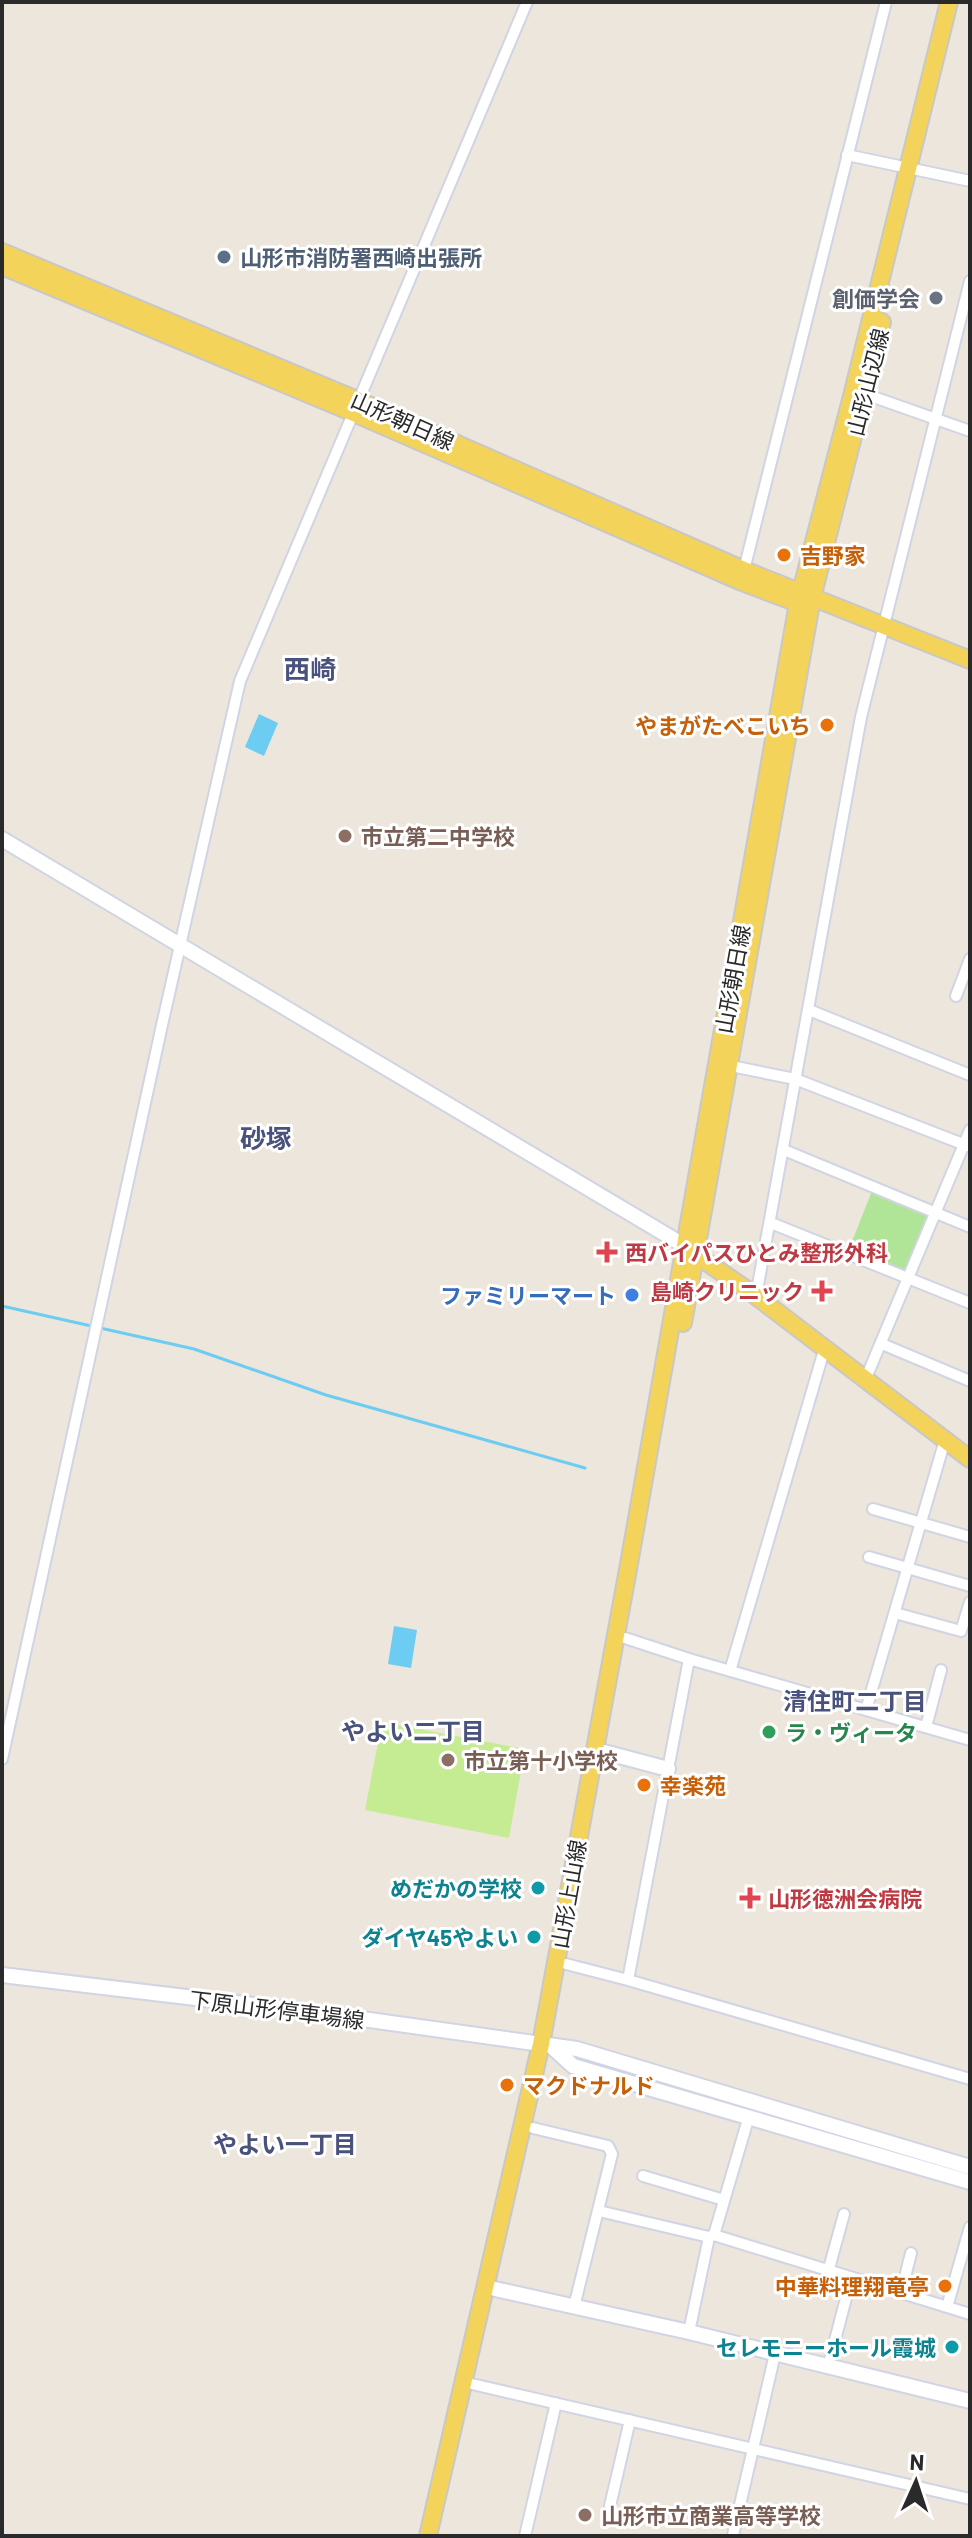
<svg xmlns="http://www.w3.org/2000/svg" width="972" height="2538" font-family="Barlow,'Noto Sans JP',sans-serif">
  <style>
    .green { fill: #b0e597 }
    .pitch { fill: #c5ec92 }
    .water { fill: #6cccf1 }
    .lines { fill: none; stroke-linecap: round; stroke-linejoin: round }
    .stream { stroke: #6cccf1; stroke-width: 3 }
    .street-casing { stroke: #d1d4e3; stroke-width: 14 }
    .secondary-casing { stroke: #d1d4e3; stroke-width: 18 }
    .primary-casing { stroke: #c8c8c8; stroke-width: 20 }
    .street { stroke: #fff; stroke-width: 10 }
    .secondary { stroke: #fff; stroke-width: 14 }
    .primary { stroke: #f4d35a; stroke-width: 16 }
    .service-dot { fill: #5c6f8a; stroke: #fff; stroke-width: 3 }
    .worship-dot { fill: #6b7280; stroke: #fff; stroke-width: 3 }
    .food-dot { fill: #e8710a; stroke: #fff; stroke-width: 3 }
    .education-dot { fill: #8d6e63; stroke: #fff; stroke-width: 3 }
    .health-dot { fill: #e0444e; stroke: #fff; stroke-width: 3 }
    .shop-dot { fill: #3f7fe0; stroke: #fff; stroke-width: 3 }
    .leisure-dot { fill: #2e9e5b; stroke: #fff; stroke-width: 3 }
    .culture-dot { fill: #0f9aa8; stroke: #fff; stroke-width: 3 }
    .labels { text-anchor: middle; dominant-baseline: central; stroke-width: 6; stroke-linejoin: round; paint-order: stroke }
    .service-label { font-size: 22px; font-weight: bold; fill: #4e5e75; stroke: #fff; text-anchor: start }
    .worship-label { font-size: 22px; font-weight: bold; fill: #5b616d; stroke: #fff; text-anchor: end }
    .street-label { font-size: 22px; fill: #2a2a2a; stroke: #fff }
    .food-label { font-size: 22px; font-weight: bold; fill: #c56008; stroke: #fff; text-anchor: start }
    .education-label { font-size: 22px; font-weight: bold; fill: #785e54; stroke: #fff; text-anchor: start }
    .health-label { font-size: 22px; font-weight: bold; fill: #be3a42; stroke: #fff; text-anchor: start }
    .shop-label { font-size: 22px; font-weight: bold; fill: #366cbe; stroke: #fff; text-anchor: end }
    .leisure-label { font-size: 22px; font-weight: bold; fill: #27864d; stroke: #fff; text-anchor: start }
    .culture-label { font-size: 22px; font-weight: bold; fill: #0d838f; stroke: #fff; text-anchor: end }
    .neighbourhood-label { font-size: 24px; font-weight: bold; fill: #49527c; stroke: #fff }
    .quarter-label { font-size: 26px; font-weight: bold; fill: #49527c; stroke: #fff }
  </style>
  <rect width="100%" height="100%" fill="#ede6dc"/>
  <!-- green -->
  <path class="green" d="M 872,1191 L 931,1215 L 908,1273 L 849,1249 Z"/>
  <!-- pitch -->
  <path class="pitch" d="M 382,1722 L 525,1749 L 509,1838 L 365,1810 Z"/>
  <!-- water -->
  <path class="water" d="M 259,714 L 278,723 L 264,756 L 245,747 Z
    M 394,1626 L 417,1630 L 411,1668 L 388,1664 Z"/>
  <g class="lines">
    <!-- stream -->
    <path class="stream" d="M 2,1306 L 194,1349 L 326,1395 L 585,1468"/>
    <!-- street casing -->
    <g class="street-casing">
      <path id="street" d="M 847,155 L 970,181
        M 865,394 L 970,431
        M 744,570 L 886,2
        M 956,996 L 970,959
        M 809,1010 L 970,1075
        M 726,1065 L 795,1079 L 968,1146
        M 784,1150 L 970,1227
        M 771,1223 L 970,1303
        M 756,1296 L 861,717 L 970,281
        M 882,1344 L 970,1381
        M 866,1378 L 970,1130
        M 873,1509 L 970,1537
        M 869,1557 L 970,1586
        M 895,1613 L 961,1631 L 970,1602
        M 625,1638 L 689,1659 L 970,1740
        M 730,1671 L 825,1347
        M 866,1710 L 945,1440
        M 926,1727 L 941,1670
        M 2,1759 L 162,1025 L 240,681 L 527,2
        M 566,1964 L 628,1980 L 970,2079
        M 628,1980 L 689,1659
        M 533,2128 L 608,2146 L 612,2154 L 574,2307
        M 643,2176 L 724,2200
        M 599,2211 L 709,2237 L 714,2235 L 970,2314
        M 714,2235 L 749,2116
        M 828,2272 L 844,2214
        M 901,2293 L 911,2253
        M 947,2307 L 970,2227
        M 689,2332 L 709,2237
        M 828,2367 L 851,2279
        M 472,2384 L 970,2499
        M 610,2506 L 630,2420
        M 733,2535 L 775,2354
        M 525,2536 L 556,2403"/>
    </g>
    <!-- secondary casing -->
    <g class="secondary-casing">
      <path id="secondary" d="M 2,839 L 685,1246
        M 604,1752 L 668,1769
        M 2,1975 L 305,2011 L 577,2049 L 970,2167
        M 551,2046 L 573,2066 L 970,2182
        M 495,2289 L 689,2332 L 970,2401"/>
    </g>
    <!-- primary casing -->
    <g class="primary-casing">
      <path id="primary" d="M 2,252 L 357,400 L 744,570 L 970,660
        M 2,266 L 354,413 L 742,582 L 808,607
        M 689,1250 L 756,1296 L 970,1459
        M 683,1323 L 812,598 L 882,322
        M 428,2536 L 541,2044 L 629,1564 L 798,603 L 852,396 L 949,2"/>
    </g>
    <!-- street -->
    <use href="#street" class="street"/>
    <!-- secondary -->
    <use href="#secondary" class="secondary"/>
    <!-- primary -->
    <use href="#primary" class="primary"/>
  </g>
  <!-- markers -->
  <circle class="service-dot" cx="224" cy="257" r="8"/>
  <circle class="worship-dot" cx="936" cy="298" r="8"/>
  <g class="food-dot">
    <circle cx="784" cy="555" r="8"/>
    <circle cx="827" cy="725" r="8"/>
    <circle cx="644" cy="1785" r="8"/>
    <circle cx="507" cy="2085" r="8"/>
    <circle cx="945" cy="2286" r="8"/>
  </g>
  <g class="education-dot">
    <circle cx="345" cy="836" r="8"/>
    <circle cx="448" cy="1760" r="8"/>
    <circle cx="585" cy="2515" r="8"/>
  </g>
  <g class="health-dot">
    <path d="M603 1240h8v8h8v8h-8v8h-8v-8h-8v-8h8z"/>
    <path d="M818 1279h8v8h8v8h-8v8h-8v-8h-8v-8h8z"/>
    <path d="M746 1886h8v8h8v8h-8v8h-8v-8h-8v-8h8z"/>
  </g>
  <circle class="shop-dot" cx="632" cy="1295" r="8"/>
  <circle class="leisure-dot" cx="769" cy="1732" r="8"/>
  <g class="culture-dot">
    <circle cx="538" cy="1888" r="8"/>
    <circle cx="534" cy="1937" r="8"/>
    <circle cx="952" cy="2347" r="8"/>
  </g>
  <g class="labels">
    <!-- service labels -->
    <g class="service-label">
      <text x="240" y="257">山形市消防署西崎出張所</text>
    </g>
    <!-- worship labels -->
    <g class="worship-label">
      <text x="920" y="298">創価学会</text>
    </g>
    <!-- street labels -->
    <g class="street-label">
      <text transform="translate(867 382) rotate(-76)">山形山辺線</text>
      <text transform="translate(403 420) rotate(24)">山形朝日線</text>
      <text transform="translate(732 979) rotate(-80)">山形朝日線</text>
      <text transform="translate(568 1894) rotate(-80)">山形上山線</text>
      <text transform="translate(277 2009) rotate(7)">下原山形停車場線</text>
    </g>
    <!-- food labels -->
    <g class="food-label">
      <text x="800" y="555">吉野家</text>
      <text x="811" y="725" text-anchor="end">やまがたべこいち</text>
      <text x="660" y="1785">幸楽苑</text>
      <text x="523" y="2085">マクドナルド</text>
      <text x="929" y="2286" text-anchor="end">中華料理翔竜亭</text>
    </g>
    <!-- education labels -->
    <g class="education-label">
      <text x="361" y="836">市立第二中学校</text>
      <text x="464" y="1760">市立第十小学校</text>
      <text x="601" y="2515">山形市立商業高等学校</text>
    </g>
    <!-- health labels -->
    <g class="health-label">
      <text x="625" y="1252">西バイパスひとみ整形外科</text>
      <text x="804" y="1291" text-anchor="end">島崎クリニック</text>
      <text x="768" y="1898">山形徳洲会病院</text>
    </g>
    <!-- shop labels -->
    <g class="shop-label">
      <text x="616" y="1295">ファミリーマート</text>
    </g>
    <!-- leisure labels -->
    <g class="leisure-label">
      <text x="785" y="1732">ラ・ヴィータ</text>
    </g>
    <!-- culture labels -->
    <g class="culture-label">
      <text x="522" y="1888">めだかの学校</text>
      <text x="518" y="1937">ダイヤ45やよい</text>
      <text x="936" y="2347">セレモニーホール霞城</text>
    </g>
    <!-- neighbourhood labels -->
    <g class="neighbourhood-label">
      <text x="855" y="1700">清住町二丁目</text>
      <text x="413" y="1730">やよい二丁目</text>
      <text x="285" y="2143">やよい一丁目</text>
    </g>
    <!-- quarter labels -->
    <g class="quarter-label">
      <text x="310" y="668">西崎</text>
      <text x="266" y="1137">砂塚</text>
    </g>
  </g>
  <!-- border -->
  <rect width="972" height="2538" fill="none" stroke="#2a2a2a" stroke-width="8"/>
  <!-- north arrow -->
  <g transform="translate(916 2482) rotate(3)" stroke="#ffffff" stroke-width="6" paint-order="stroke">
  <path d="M0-6L14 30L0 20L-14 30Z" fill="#2a2a2a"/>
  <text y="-12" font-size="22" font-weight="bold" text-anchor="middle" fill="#2a2a2a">N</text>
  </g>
</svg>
